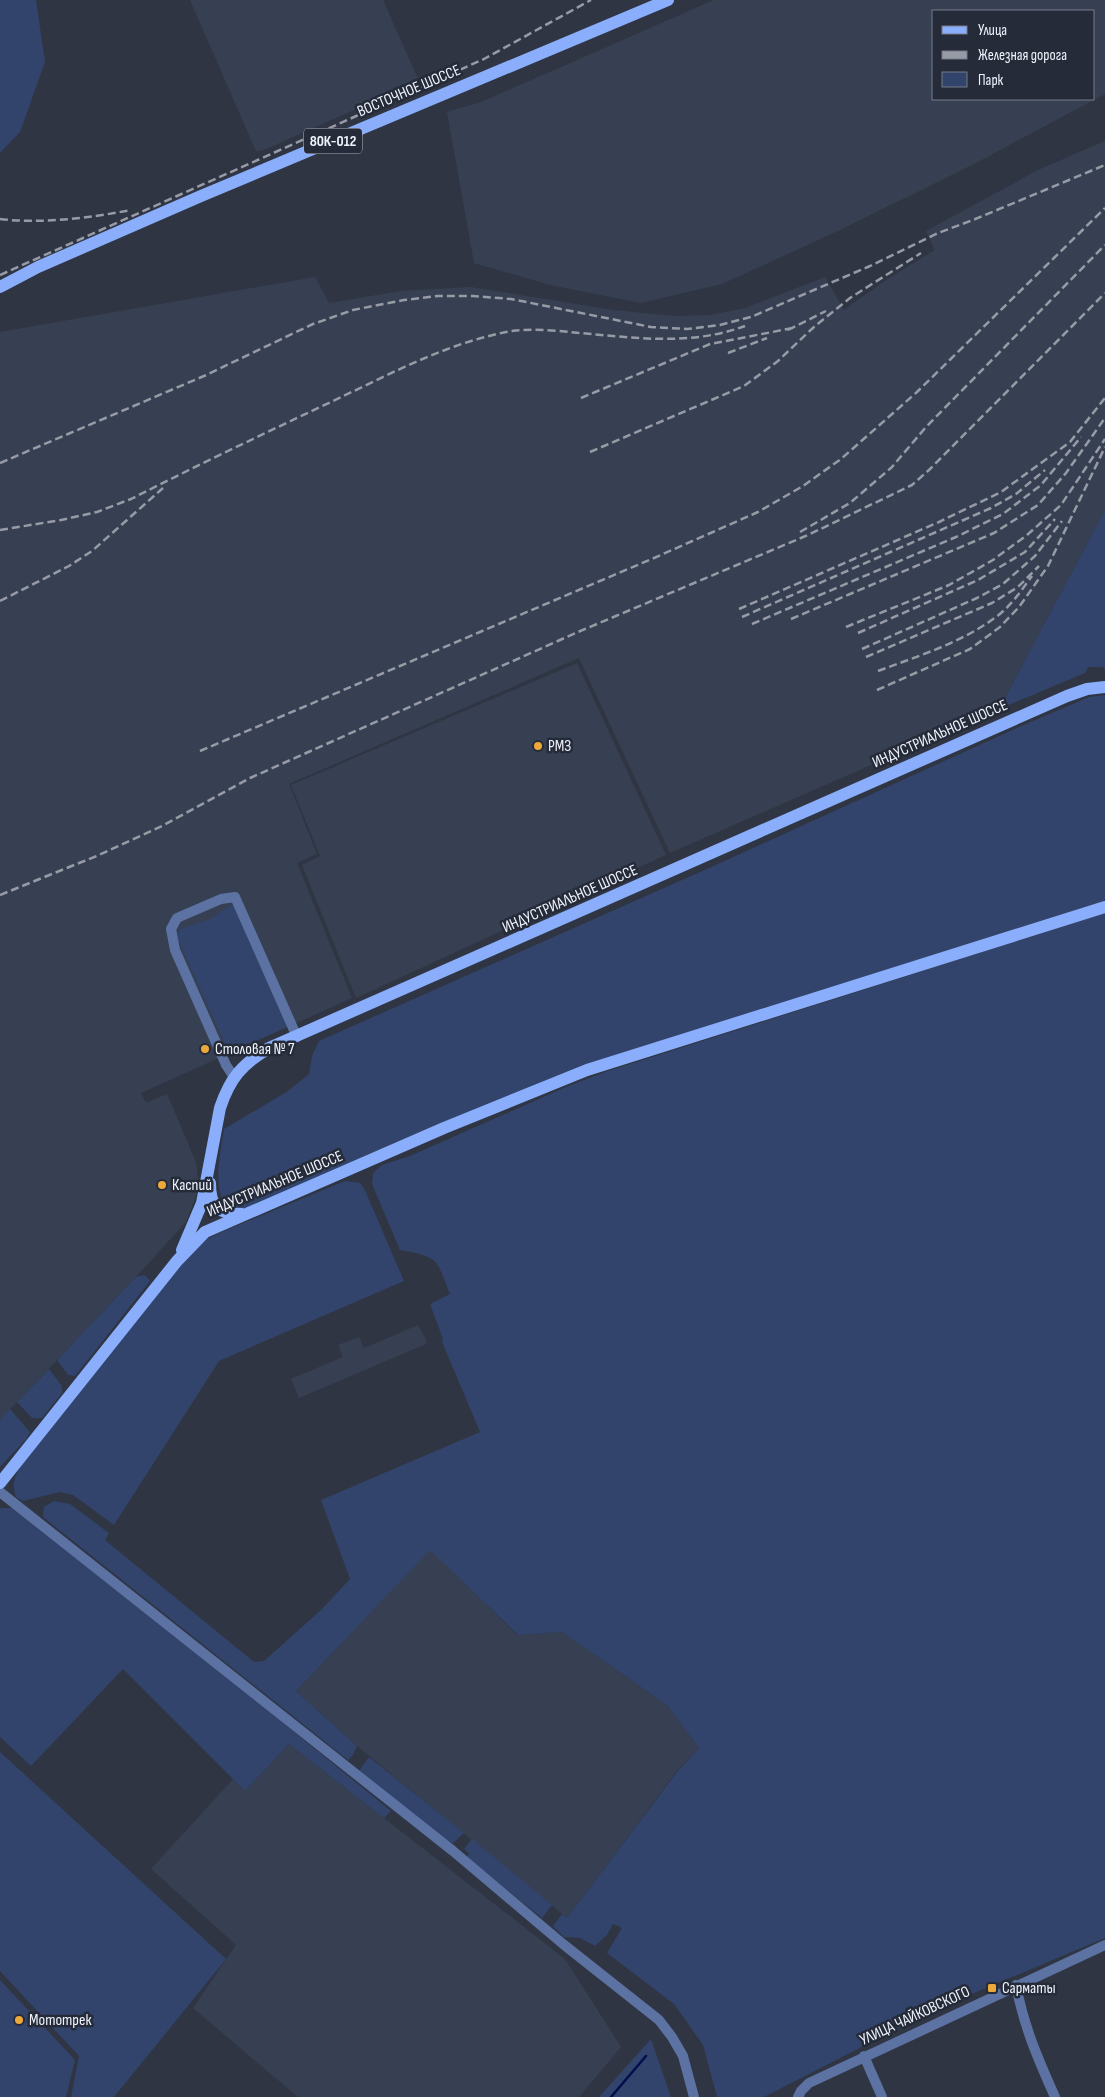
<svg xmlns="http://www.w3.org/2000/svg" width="1105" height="2097" font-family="'Sofia Sans Condensed',sans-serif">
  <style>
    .built { fill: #374052; fill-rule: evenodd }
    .green { fill: #32446b }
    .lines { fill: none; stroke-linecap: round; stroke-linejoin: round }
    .stream { stroke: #020d4d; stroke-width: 2.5 }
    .minor { stroke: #5c72a2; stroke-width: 10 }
    .major { stroke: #8aaefc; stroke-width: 12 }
    .rail { stroke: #969ba6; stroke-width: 2.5; stroke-dasharray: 8 4; stroke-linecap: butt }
    .poi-dot { fill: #eda83c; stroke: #252b39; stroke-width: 2 }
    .labels { text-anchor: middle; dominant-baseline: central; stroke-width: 5; stroke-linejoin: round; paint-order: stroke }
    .shield { fill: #252b39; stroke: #b2b7c2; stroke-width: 1 }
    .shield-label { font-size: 15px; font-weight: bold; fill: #eff3fc }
    .street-label { font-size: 16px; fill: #eff3fc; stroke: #252b39 }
    .poi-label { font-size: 16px; fill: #eff3fc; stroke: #252b39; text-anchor: start }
  </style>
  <rect width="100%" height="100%" fill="#2f3543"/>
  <!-- built -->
  <path class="built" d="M 190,0 L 383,0 L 419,81 L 264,150 L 256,151 Z
    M 714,0 L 1105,0 L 1105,94 L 976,163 L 840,230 L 722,284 L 641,303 L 550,285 L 474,263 L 447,112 L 481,102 ZM 934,11 L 1094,11 L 1094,99 L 934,99 Z
    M 1105,141 L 1105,510 L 999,709 L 670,853 L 579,658 L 289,784 L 317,854 L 297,863 L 352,998 L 141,1093 L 146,1103 L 167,1094 L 196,1162 L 199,1188 L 186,1222 L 136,1277 L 0,1420 L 0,332 L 315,277 L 329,303 L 400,291 L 471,287 L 613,310 L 674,316 L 710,315 L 745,308 L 825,277 L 844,310 L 889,278 L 935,250 L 926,231 L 1038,170 Z
    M 577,663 L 666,855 L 356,998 L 302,865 L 320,856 L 291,785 Z
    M 418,1325 L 426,1339 L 426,1344 L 299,1398 L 291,1379 L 343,1357 L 338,1345 L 359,1337 L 364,1348 Z
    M 430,1549 L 517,1635 L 562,1632 L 667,1705 L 699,1748 L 675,1773 L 567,1918 L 357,1746 L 296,1691 Z
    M 289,1744 L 565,1959 L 621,2047 L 579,2097 L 298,2097 L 193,2008 L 236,1945 L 151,1869 L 233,1779 L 245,1791 Z"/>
  <!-- green -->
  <path class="green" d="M 0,0 L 36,0 L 45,62 L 20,132 L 0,153 Z
    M 1105,510 L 1105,670 L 1103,667 L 1088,667 L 1085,673 L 999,709 Z
    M 1105,695 L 1105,901 L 591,1064 L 247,1210 L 225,1207 C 213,1183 220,1155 224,1129 L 288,1091 L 309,1074 L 312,1056 L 319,1041 L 709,868 L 1019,727 L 1089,697 Z
    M 233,904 L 287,1027 L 229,1053 L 177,937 L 180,929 L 210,919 Z
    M 1105,913 L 1105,1938 L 936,2009 L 764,2097 L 717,2097 L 703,2045 L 674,2004 L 607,1953 L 622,1928 L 613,1924 L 607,1935 L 595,1946 L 580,1938 L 564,1937 L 553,1926 L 562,1914 L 567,1918 L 676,1773 L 699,1748 L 667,1705 L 562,1632 L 518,1635 L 430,1550 L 296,1691 L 357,1746 L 353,1755 L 348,1760 L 43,1517 L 44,1507 L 54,1501 L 70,1504 L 109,1533 L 105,1540 L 254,1662 L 264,1661 L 321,1610 L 350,1579 L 321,1500 L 480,1432 L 442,1342 L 443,1339 L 430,1304 L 450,1294 C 436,1259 440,1257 400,1250 L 372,1184 L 373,1173 L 382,1165 L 410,1156 L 566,1087 L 605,1072 Z
    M 345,1181 L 360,1183 L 364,1188 L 404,1281 L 219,1361 L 114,1525 L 73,1495 L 60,1492 L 23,1501 L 16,1497 C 11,1483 15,1476 22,1464 L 192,1251 L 207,1239 L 226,1230 Z
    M 145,1275 L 150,1281 L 75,1376 L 68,1375 L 57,1360 L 136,1277 Z
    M 49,1369 L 62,1386 L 62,1393 L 42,1418 L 32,1418 L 17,1402 Z
    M 10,1409 L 30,1432 L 27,1438 L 0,1467 L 0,1420 Z
    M 0,1508 L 13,1508 L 146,1611 L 391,1811 L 384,1818 L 289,1744 L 245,1791 L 123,1669 L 31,1766 L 0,1737 Z
    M 0,1752 L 226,1959 L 114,2097 L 71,2097 L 79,2056 L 0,1971 Z
    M 369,1757 L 464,1833 L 453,1843 L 446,1840 L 359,1771 Z
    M 472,1839 L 552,1905 L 542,1918 L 467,1858 L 469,1853 L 464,1849 Z
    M 0,1980 L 75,2060 L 66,2097 L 0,2097 Z
    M 651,2039 L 671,2097 L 599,2097 Z"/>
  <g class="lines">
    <!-- stream -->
    <path class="stream" d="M 611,2097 L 646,2056"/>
    <!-- minor -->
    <path class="minor" d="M 234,1077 L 226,1065 L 175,950 L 171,929 L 177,918 L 221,899 L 235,897 L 297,1037
      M 0,1492 L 453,1851 L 563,1944 L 659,2020 L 672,2037 L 683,2056 L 694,2097
      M 1016,1985 C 1024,2027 1038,2059 1055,2097
      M 864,2056 L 882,2097
      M 798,2097 L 801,2091 L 809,2083 L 1105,1945"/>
    <!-- major -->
    <path class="major" d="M 0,287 L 38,267 L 201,196 L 668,0
      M 210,1183 C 210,1208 219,1214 242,1214
      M 182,1250 L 202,1203 L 220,1108 C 230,1078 242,1064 269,1048 L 1067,696 L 1087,689 L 1105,687
      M 0,1483 L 177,1261 L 205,1232 L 444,1128 L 587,1070 L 1105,907"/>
    <!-- rail -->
    <path class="rail" d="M 0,219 C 41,224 90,218 131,210
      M 0,275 L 484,59 L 591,0
      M 788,330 L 826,311
      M 728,353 L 767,338
      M 581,398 L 710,344 L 793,328
      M 590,452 L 744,386 L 778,361 L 815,326 L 850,298 L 921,253
      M 0,463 L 204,376 L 313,324 L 353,310 L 404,300 L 438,296 L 473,296 L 511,299 L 651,327 L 687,329 L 720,325 L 751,317 L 870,266 L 938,233 L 973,220 L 1105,165
      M 0,530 L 61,520 L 97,512 L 131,499 C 198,465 265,433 333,401 C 390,374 449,342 512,331 C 534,328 558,331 580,333 C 637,338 690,346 745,326
      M 800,532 L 850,503 L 892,467 L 926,427 L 1105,245
      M 0,601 L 69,566 L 92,551 L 163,488
      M 739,609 L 939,522 L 1001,492 L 1070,442 L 1105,398
      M 742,617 L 991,508 L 1016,494 L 1045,470
      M 791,619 L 994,533 L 1038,505 L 1066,473 L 1105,418
      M 752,624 L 956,537 L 1003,514 L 1041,485 L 1081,437
      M 846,627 L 949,585 L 993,560 L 1027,535 L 1061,505 L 1105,439
      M 858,633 L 978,580 L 1025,552 L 1055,519
      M 862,649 L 977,598 L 1003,584 L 1035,556 L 1062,521
      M 866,657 L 992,603 L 1018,587 L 1039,566
      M 878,671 C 918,656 961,643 996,617 C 1011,606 1021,591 1032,576
      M 877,690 L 970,649 L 1000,627 L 1019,607 L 1048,566 L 1105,447
      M 200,751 L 654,558 L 758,512 L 803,486 L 841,459 L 917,392 L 1105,208
      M 0,895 L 99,855 L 162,826 L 250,778 L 578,632 L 808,535 L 912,485 L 929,470 L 1105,293"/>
  </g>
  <!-- markers -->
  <g class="poi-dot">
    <circle cx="538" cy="746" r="5"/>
    <circle cx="205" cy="1049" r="5"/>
    <circle cx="162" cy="1185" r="5"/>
    <rect x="987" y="1983" width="10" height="10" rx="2.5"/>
    <circle cx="19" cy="2020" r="5"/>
  </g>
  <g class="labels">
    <!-- shield labels -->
    <rect class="shield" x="304" y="128.5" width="58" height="25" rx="4"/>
    <g class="shield-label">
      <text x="333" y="141">80К-012</text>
    </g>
    <!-- street labels -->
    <g class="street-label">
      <text transform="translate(409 91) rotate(-23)">ВОСТОЧНОЕ ШОССЕ</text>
      <text transform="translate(940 734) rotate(-24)">ИНДУСТРИАЛЬНОЕ ШОССЕ</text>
      <text transform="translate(570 899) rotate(-24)">ИНДУСТРИАЛЬНОЕ ШОССЕ</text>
      <text transform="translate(275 1184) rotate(-23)">ИНДУСТРИАЛЬНОЕ ШОССЕ</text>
      <text transform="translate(915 2016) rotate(-25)">УЛИЦА ЧАЙКОВСКОГО</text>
    </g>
    <!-- poi labels -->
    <g class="poi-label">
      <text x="548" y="746">РМЗ</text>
      <text x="215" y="1049">Столовая № 7</text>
      <text x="172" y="1185">Каспий</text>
      <text x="1002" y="1988">Сарматы</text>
      <text x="29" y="2020">Мототрек</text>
    </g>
  </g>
  <!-- legend -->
  <rect x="932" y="10" width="162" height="90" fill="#252b39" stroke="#767b87"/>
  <rect x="942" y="26" width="25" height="8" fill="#8aaefc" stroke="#767b87"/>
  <text x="978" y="35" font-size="15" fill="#eff3fc">Улица</text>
  <rect x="942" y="51" width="25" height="8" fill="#969ba6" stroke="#767b87"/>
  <text x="978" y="60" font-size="15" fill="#eff3fc">Железная дорога</text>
  <rect x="942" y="72" width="25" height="15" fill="#32446b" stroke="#767b87"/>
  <text x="978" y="85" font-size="15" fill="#eff3fc">Парк</text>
</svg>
